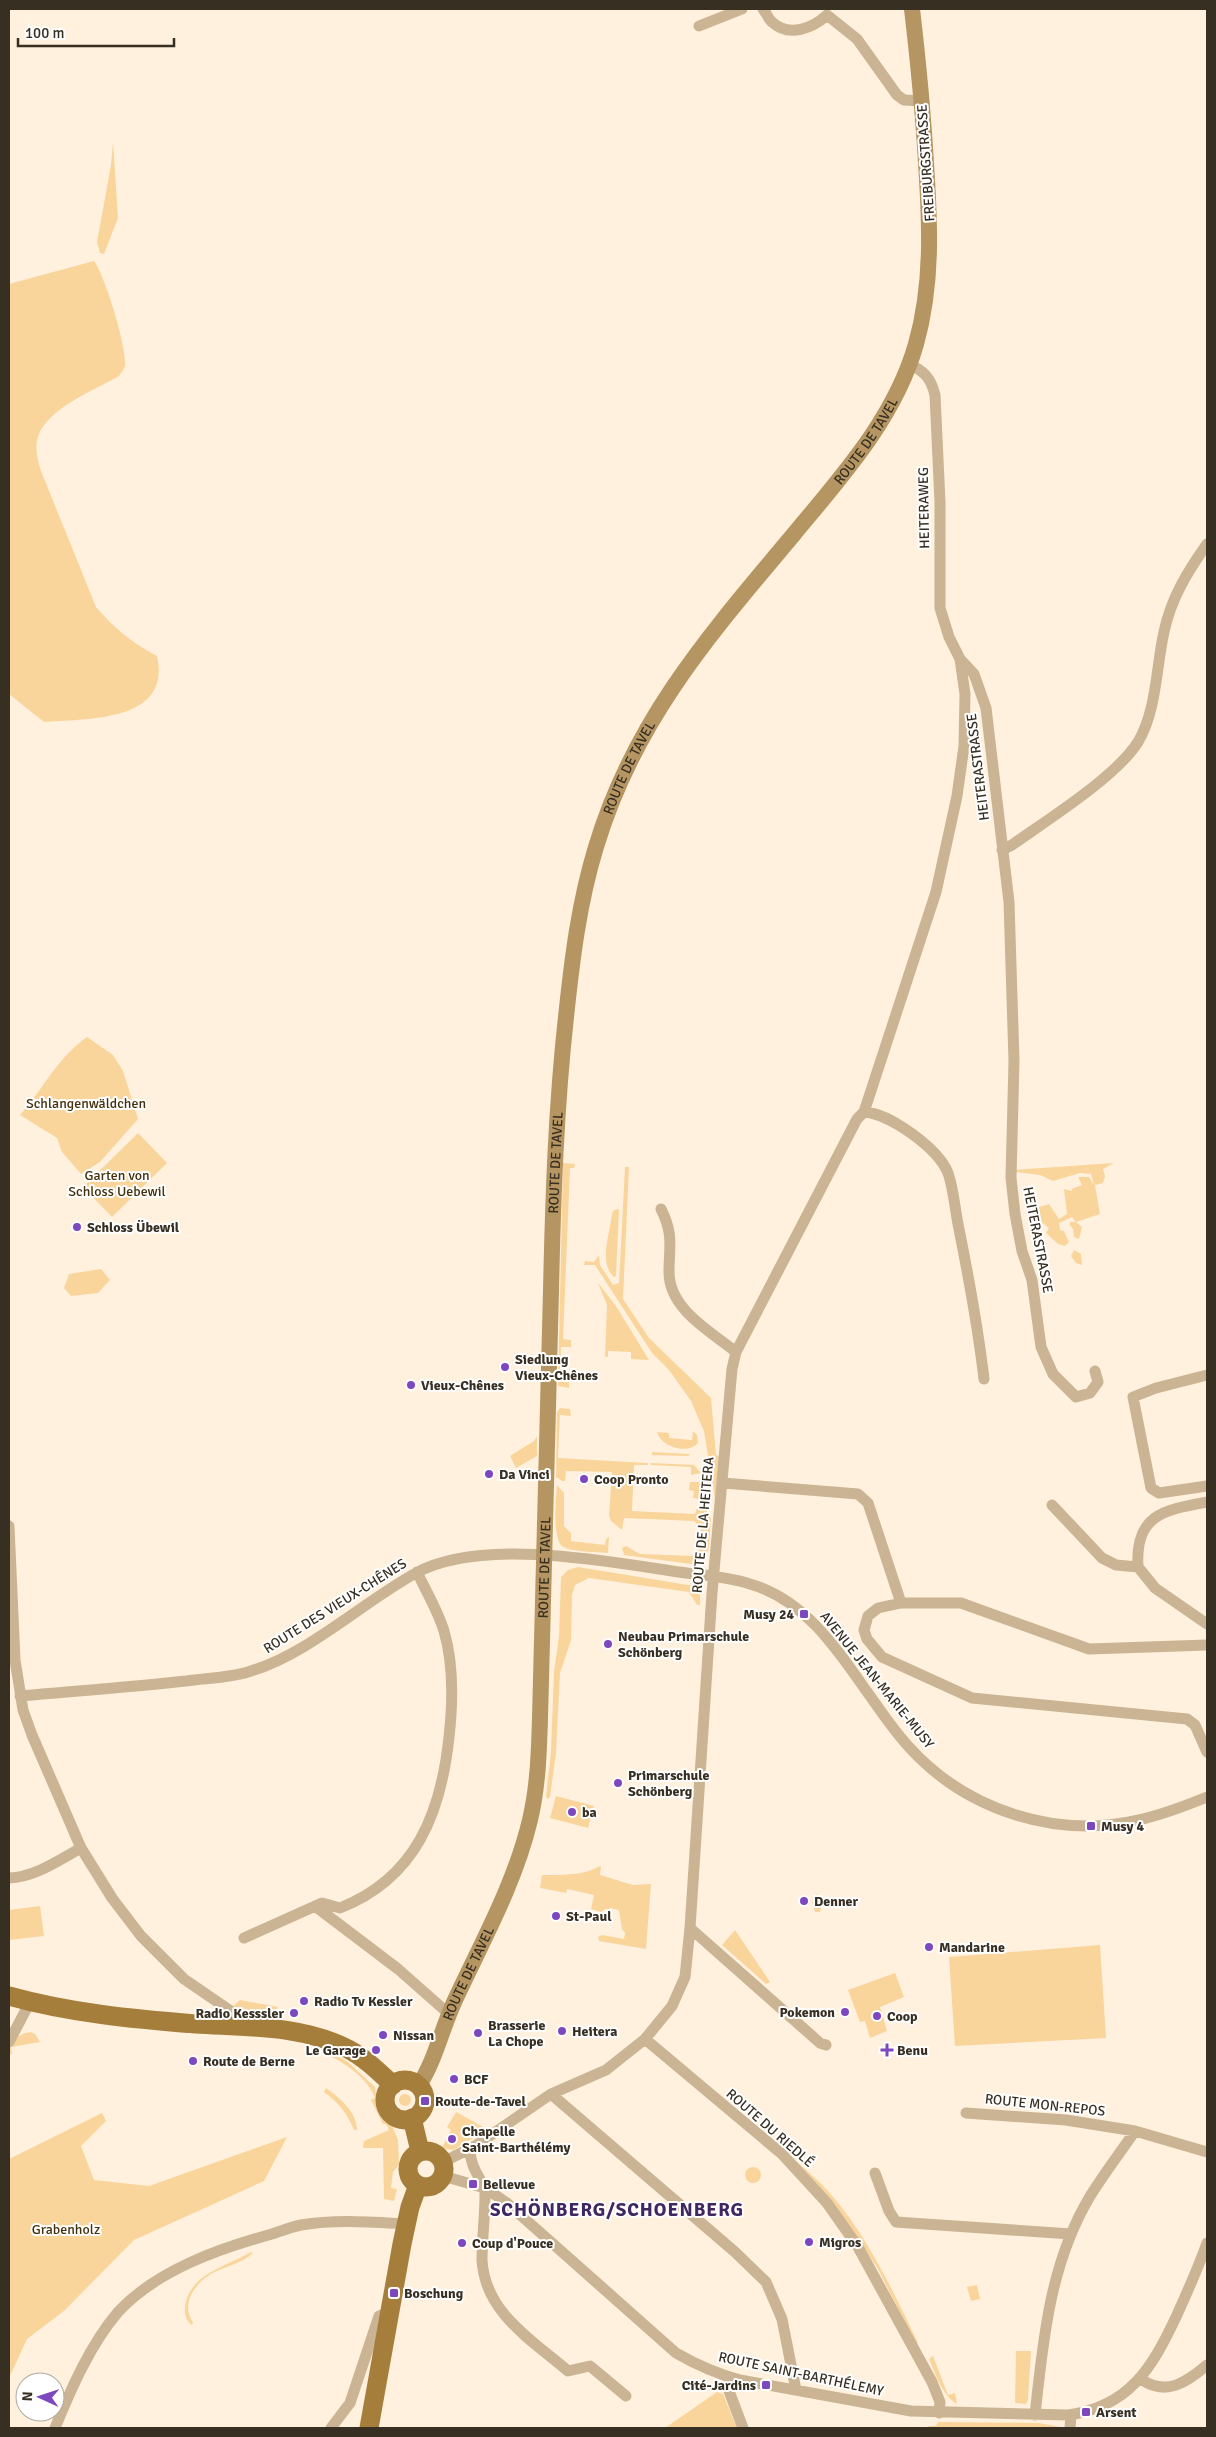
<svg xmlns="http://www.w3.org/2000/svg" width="1216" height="2437" font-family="Signika,sans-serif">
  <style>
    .green { fill: #f9d59c }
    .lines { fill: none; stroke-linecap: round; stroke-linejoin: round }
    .street { stroke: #cab493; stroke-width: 11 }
    .secondary { stroke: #b59562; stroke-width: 16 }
    .primary { stroke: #a57e3c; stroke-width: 19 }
    .poi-dot { fill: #7d47be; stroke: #fff; stroke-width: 2 }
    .labels { text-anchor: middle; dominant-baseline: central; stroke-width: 4; stroke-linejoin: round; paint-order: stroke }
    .street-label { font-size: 14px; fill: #382f23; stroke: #fff }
    .park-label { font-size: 14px; fill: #432f0b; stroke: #fff }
    .poi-label { font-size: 14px; font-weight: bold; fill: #382f23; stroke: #fff; text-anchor: start }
    .district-label { font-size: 19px; font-weight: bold; letter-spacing: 1px; fill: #402761; stroke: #fff }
  </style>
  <rect width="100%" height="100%" fill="#fff1dd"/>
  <!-- green -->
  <path class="green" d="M 113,142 L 118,218 L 104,254 L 100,253 L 97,242 L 111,165 Z
    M 94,261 C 105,276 127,347 125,366 C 124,369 121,373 119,376 C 95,390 46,409 38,437 C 34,449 38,460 41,471 L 96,607 C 114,628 132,643 157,656 C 172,722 88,719 44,722 L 9,694 L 9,284 Z
    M 87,1037 L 113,1055 L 123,1071 L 138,1119 L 100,1162 L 81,1174 L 62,1152 L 57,1138 L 20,1115 C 45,1087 56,1059 87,1037 Z
    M 138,1133 L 167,1163 L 112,1217 L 83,1187 Z
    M 563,1163 L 575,1164 L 574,1168 L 570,1168 L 563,1339 L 571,1340 L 571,1347 L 561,1347 L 560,1374 L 569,1375 L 569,1388 L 558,1386 Z
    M 1114,1163 L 1103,1169 L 1105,1176 L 1103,1183 L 1095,1185 L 1100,1214 L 1076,1222 L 1082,1227 L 1079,1239 L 1074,1237 L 1073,1229 L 1070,1225 L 1070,1222 L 1076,1222 L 1072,1217 L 1059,1223 L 1060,1230 L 1064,1231 L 1069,1242 L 1065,1246 L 1058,1244 L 1046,1233 L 1049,1228 L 1040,1221 L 1039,1207 L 1049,1204 L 1059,1219 L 1067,1214 L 1064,1189 L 1072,1191 L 1072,1189 L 1082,1185 L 1078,1177 L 1089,1177 L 1094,1185 L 1091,1174 L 1080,1173 L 1053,1181 L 1040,1175 L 1015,1172 L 1013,1170 Z
    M 625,1167 L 629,1167 L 623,1299 L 649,1338 L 711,1398 L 716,1455 L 719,1456 L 715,1499 L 704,1431 L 691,1401 L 669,1370 L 652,1353 L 595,1265 L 584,1265 L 585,1261 L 594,1262 L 599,1255 L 600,1265 L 613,1285 L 619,1283 Z
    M 619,1209 L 616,1276 L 614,1277 C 598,1263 610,1234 612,1214 L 614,1210 Z
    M 1074,1250 L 1081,1254 L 1082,1265 L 1076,1263 L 1071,1256 Z
    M 101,1269 L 110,1280 L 98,1293 L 71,1296 L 64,1288 L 69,1274 Z
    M 598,1283 L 616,1306 L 649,1360 L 631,1359 L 631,1352 L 608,1351 L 608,1357 L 605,1357 L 607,1305 Z
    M 560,1408 L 570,1409 L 571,1416 L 560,1415 L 558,1458 L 648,1463 L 648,1465 L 634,1465 L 632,1511 L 695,1514 L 700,1499 L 693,1498 L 694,1491 L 689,1490 L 690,1482 L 701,1482 L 707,1512 L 711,1518 L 709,1548 L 704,1559 L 691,1564 L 624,1555 L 622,1548 L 626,1546 L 640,1554 L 692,1556 L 701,1548 L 701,1528 L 694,1521 L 624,1518 L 622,1530 L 611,1521 L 609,1516 L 612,1472 L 566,1471 L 565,1481 L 562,1481 L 556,1477 L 557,1412 Z
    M 693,1431 L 697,1435 L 698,1443 C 688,1455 661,1447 657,1432 L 669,1433 L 669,1438 L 692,1440 Z
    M 537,1436 L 537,1456 L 516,1468 L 510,1456 L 534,1441 Z
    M 652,1452 L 689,1454 L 690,1455 L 687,1456 L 652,1455 Z
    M 651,1463 L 694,1465 L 701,1473 L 691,1475 L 691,1467 L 651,1465 Z
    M 557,1485 L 564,1493 L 564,1526 L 571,1533 L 571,1541 L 605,1545 L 606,1539 L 609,1537 L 608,1553 C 597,1552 569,1552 562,1546 C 552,1537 556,1498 557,1485 Z
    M 578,1567 L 694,1586 L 700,1594 L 700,1605 L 697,1605 L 689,1592 L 589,1578 L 575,1585 L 572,1595 L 571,1640 L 560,1673 L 556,1753 L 550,1797 L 548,1799 L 546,1797 L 551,1752 L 554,1671 L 559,1637 L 561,1577 L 568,1570 Z
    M 556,1796 L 594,1806 L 588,1828 L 550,1818 Z
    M 600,1866 L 601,1866 L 600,1875 L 633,1885 L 651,1884 L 646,1949 L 599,1941 L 598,1937 L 602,1935 L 624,1939 L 625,1933 L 622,1929 L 619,1910 L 610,1908 L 609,1910 L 605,1909 L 601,1912 L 591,1909 L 594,1895 L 567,1889 L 566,1893 L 540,1888 L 542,1875 C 561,1875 583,1876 600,1866 Z
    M 815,1891 L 822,1906 L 820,1912 L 815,1912 L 812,1902 L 818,1900 Z
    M 40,1906 L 44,1936 L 9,1940 L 9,1910 Z
    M 735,1930 L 770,1982 L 766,1984 L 722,1945 Z
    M 1100,1945 L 1106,2038 L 955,2046 L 949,1957 Z
    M 895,1973 L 904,1997 L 880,2007 L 887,2031 L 870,2038 L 865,2021 L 860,2022 L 848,1990 Z
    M 240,2000 L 278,2007 L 275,2017 L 247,2017 L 233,2006 Z
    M 31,2032 L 35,2034 L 40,2042 L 11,2047 L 12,2054 L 9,2054 C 9,2040 18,2034 31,2032 Z
    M 332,2053 L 348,2062 L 375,2087 L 378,2108 L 381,2116 L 393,2128 L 398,2140 L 399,2165 L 393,2172 L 391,2188 L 397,2189 L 394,2201 L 384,2199 L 383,2148 L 363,2148 L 364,2141 L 389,2130 L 386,2124 L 383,2124 L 371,2100 L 375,2098 C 368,2079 348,2065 330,2056 Z
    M 326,2088 C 340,2098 357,2112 357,2130 L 354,2130 C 347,2113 339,2103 324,2092 Z
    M399 2100a6 6 0 1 1 12 0a6 6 0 1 1-12 0Z
    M 456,2112 L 487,2129 L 481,2127 L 480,2134 L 453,2150 L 442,2148 L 451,2130 L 447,2127 Z
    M 102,2113 L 106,2121 L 81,2146 L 94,2180 L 149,2186 L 287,2137 L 264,2181 L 134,2240 L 64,2311 L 27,2339 L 9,2378 L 9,2159 Z
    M 790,2156 C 805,2169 821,2182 834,2198 C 870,2241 894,2293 918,2343 L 916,2344 L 878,2269 L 855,2234 Z
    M745 2175a8 8 0 1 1 16 0a8 8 0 1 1-16 0Z
    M 251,2252 L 253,2253 C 241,2264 225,2266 211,2274 C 195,2283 180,2305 193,2322 L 192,2325 C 187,2322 184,2314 185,2308 C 188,2274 226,2267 251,2252 Z
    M 977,2285 L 980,2299 L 971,2301 L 967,2287 Z
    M 1016,2351 L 1031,2351 L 1028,2400 L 1026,2404 L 1015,2403 Z
    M 933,2356 L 948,2395 L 955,2393 L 957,2404 C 942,2395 936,2375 929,2359 Z
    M 717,2392 L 723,2394 L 737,2428 L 665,2428 Z
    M 938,2422 L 1039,2423 L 1061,2427 L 927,2428 L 928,2426 L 936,2426 Z"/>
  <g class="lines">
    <!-- street -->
    <path class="street" d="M 763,9 C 767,13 768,19 772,22 C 789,38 813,28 827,15 L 857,39 L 897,95 L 904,100 L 922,101
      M 699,26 L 742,9
      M 960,659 L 974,674 L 986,708 L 1009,902 L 1014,1061 L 1011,1178 L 1015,1214 L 1022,1251 L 1032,1280 L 1041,1347 L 1053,1374 L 1076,1397 L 1090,1393 L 1098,1382 L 1095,1371
      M 1002,850 L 1012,845 C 1047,820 1116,777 1138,742 C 1157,710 1156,667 1164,632 C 1171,598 1188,571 1207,544
      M 864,1112 L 936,892 L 957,796 L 964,746 L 965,694 L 960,659 L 949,637 L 940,608 L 940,502 L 935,395 C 931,378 924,371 909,364
      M 661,1209 C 674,1235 669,1246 669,1272 C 669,1309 710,1331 736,1352
      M 1207,1375 L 1156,1388 L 1133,1397 L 1151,1488 L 1159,1493 L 1207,1486
      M 723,1483 L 858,1494 L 868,1503 L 901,1603 L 961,1603 L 1089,1649 L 1207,1645
      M 1052,1505 L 1102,1558 L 1116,1565 L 1138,1567 L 1155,1588 L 1207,1624
      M 9,1526 L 15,1660 L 23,1710 L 32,1735 L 81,1848 L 112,1898 L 141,1936 L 184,1979 L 238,2016 L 242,2027
      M 1138,1567 C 1135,1515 1163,1510 1207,1502
      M 901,1603 L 878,1608 L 868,1616 L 864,1630 L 867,1639 L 882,1657 L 972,1698 L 1187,1719 L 1195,1725 L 1207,1752
      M 20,1696 C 76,1691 131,1687 186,1681 C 207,1678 231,1678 251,1671 C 308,1654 363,1602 416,1573 C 479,1538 602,1560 672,1571 C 698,1575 725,1576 750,1584 C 803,1599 835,1646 865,1689 C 879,1708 892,1729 909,1747 C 966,1810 1055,1839 1138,1820 C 1162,1815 1185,1806 1207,1797
      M 9,1878 C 35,1877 59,1860 81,1848
      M 315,1906 L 398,1969 L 449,2014
      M 690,1928 L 820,2043 L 826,2045
      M 244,1938 L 322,1903 L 340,1908 C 416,1878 441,1813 449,1737 C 453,1702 454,1665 444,1631 C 438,1611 426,1591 417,1572
      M 645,2039 L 782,2154 L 827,2203 L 858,2247 L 932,2382 L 940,2402 L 939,2413
      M 9,2042 L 30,2002
      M 551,2094 L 735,2252 L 766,2282 L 782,2319 L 796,2390
      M 966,2113 L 1066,2120 L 1135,2131 L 1207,2152
      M 470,2149 C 470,2171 485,2180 485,2195 C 485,2217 482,2239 482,2260 C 485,2313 532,2340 568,2371 L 590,2366 L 626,2396
      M 443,2162 L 475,2146 L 551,2094 L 606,2070 L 645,2039 L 672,2006 L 685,1977 L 690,1928 L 712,1593 L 732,1369 L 736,1352 L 857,1119 L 864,1112 C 889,1113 938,1148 948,1173 C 954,1190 955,1211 959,1229 C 969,1279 978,1328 984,1379
      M 875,2173 L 889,2211 L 896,2222 L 1071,2234
      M 443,2176 L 485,2188 L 507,2203 L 676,2353 C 697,2365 717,2374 740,2380 L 911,2411 L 1068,2415 C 1129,2407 1152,2368 1176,2317 C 1187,2293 1198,2268 1207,2243
      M 727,2377 L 729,2391 L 743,2428
      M 1141,2379 C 1166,2397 1187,2382 1207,2365
      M 1035,2415 C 1043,2340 1050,2264 1089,2198 C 1103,2175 1120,2153 1135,2131
      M 55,2428 C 71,2389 90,2345 118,2312 C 157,2270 218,2249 272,2234 C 281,2231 291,2227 301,2225 C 336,2219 371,2222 406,2224
      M 331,2428 L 350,2403 L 379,2316 L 391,2311
      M 1070,2428 L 1071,2415"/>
    <!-- secondary -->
    <path class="secondary" id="s1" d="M 419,2085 C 436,2059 442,2027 456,1998 C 483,1940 515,1883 530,1820 C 538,1786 539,1752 540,1718 C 544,1575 548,1432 551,1290 C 553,1199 556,1107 566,1017 C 572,960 579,902 596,847 C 634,720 711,633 794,534 C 842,476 895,418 916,344 C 933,284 930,224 926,163 C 923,111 918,60 912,9"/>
    <!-- primary -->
    <path class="primary" d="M 9,1996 C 70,2013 133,2019 196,2024 C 246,2027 303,2025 348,2049 C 365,2058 379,2072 393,2085
      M385 2100a20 20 0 1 1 40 0a20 20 0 1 1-40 0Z
      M 412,2118 L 420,2151
      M408 2169a18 18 0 1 1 36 0a18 18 0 1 1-36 0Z
      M 369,2428 L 402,2244 L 410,2207 L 418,2185"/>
  </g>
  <!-- markers -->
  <g class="poi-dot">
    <circle cx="77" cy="1227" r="5"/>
    <circle cx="505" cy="1367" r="5"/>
    <circle cx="411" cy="1385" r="5"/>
    <circle cx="489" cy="1474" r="5"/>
    <circle cx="584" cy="1479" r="5"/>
    <rect x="799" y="1609" width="10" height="10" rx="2.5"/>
    <circle cx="608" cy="1644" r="5"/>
    <circle cx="618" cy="1783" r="5"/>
    <circle cx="572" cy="1812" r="5"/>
    <rect x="1086" y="1821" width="10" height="10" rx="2.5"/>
    <circle cx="804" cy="1901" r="5"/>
    <circle cx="556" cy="1916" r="5"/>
    <circle cx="929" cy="1947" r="5"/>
    <circle cx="304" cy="2001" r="5"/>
    <circle cx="845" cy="2012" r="5"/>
    <circle cx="294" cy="2013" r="5"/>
    <circle cx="877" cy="2016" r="5"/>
    <circle cx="562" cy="2031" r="5"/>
    <circle cx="478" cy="2033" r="5"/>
    <circle cx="383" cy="2035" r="5"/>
    <circle cx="376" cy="2050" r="5"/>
    <path d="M884.5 2042.5h5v5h5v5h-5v5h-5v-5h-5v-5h5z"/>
    <circle cx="193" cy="2061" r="5"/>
    <circle cx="454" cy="2079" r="5"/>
    <rect x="420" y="2096" width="10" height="10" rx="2.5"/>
    <circle cx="452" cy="2139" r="5"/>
    <rect x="468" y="2179" width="10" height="10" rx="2.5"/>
    <circle cx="809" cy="2242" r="5"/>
    <circle cx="462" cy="2243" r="5"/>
    <rect x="389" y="2288" width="10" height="10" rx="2.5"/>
    <rect x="761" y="2380" width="10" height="10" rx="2.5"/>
    <rect x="1081" y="2407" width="10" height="10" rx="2.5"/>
  </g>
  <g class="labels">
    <!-- street labels -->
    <g class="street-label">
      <text transform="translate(926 163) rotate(-94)">FREIBURGSTRASSE</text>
      <text stroke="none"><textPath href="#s1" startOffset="1756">ROUTE DE TAVEL</textPath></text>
      <text transform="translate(924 508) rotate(-91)">HEITERAWEG</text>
      <text stroke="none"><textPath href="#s1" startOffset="1351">ROUTE DE TAVEL</textPath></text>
      <text transform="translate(978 767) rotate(-97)">HEITERASTRASSE</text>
      <text stroke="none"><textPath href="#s1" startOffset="946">ROUTE DE TAVEL</textPath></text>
      <text transform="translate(1038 1240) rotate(79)">HEITERASTRASSE</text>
      <text transform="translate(703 1525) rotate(-85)">ROUTE DE LA HEITERA</text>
      <text stroke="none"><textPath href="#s1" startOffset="541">ROUTE DE TAVEL</textPath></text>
      <text transform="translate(335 1606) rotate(-32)">ROUTE DES VIEUX-CHÊNES</text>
      <text transform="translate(877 1680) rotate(51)">AVENUE JEAN-MARIE-MUSY</text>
      <text stroke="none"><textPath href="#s1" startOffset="122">ROUTE DE TAVEL</textPath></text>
      <text transform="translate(1045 2105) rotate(6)">ROUTE MON-REPOS</text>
      <text transform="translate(770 2128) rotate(41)">ROUTE DU RIEDLÉ</text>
      <text transform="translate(801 2374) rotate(12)">ROUTE SAINT-BARTHÉLEMY</text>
    </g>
    <!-- park labels -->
    <g class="park-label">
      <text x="86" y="1103">Schlangenwäldchen</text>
      <text x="117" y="1175">Garten von<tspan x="117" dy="16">Schloss Uebewil</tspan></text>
      <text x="66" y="2229">Grabenholz</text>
    </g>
    <!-- poi labels -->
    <g class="poi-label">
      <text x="87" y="1227">Schloss Übewil</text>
      <text x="515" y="1359">Siedlung<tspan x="515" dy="16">Vieux-Chênes</tspan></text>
      <text x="421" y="1385">Vieux-Chênes</text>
      <text x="499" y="1474">Da Vinci</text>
      <text x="594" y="1479">Coop Pronto</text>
      <text x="794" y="1614" text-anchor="end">Musy 24</text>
      <text x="618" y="1636">Neubau Primarschule<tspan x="618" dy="16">Schönberg</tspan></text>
      <text x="628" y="1775">Primarschule<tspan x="628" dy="16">Schönberg</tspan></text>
      <text x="582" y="1812">ba</text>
      <text x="1101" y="1826">Musy 4</text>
      <text x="814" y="1901">Denner</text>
      <text x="566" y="1916">St-Paul</text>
      <text x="939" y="1947">Mandarine</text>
      <text x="314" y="2001">Radio Tv Kessler</text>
      <text x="835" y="2012" text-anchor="end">Pokemon</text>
      <text x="284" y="2013" text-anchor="end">Radio Kesssler</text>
      <text x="887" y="2016">Coop</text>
      <text x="488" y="2025">Brasserie<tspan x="488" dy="16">La Chope</tspan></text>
      <text x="572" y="2031">Heitera</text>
      <text x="393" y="2035">Nissan</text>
      <text x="366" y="2050" text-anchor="end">Le Garage</text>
      <text x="897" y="2050">Benu</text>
      <text x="203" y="2061">Route de Berne</text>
      <text x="464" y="2079">BCF</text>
      <text x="435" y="2101">Route-de-Tavel</text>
      <text x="462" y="2131">Chapelle<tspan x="462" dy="16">Saint-Barthélémy</tspan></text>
      <text x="483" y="2184">Bellevue</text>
      <text x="819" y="2242">Migros</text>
      <text x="472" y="2243">Coup d'Pouce</text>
      <text x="404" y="2293">Boschung</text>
      <text x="756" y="2385" text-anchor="end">Cité-Jardins</text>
      <text x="1096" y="2412">Arsent</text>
    </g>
    <!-- district labels -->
    <g class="district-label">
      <text x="617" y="2210">SCHÖNBERG/SCHOENBERG</text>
    </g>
  </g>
  <!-- border -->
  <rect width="1216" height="2437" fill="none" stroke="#382f23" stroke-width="20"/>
  <!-- north arrow -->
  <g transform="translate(40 2397) rotate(273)"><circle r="24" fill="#ffffff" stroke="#afaca7"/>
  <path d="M0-4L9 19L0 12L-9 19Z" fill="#7d47be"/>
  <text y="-8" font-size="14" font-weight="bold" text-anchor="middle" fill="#382f23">N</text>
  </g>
  <!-- scale -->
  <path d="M18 38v8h156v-8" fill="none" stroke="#382f23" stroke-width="2.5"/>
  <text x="25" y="38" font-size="15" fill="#382f23" stroke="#ffffff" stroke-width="4" paint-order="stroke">100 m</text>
</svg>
